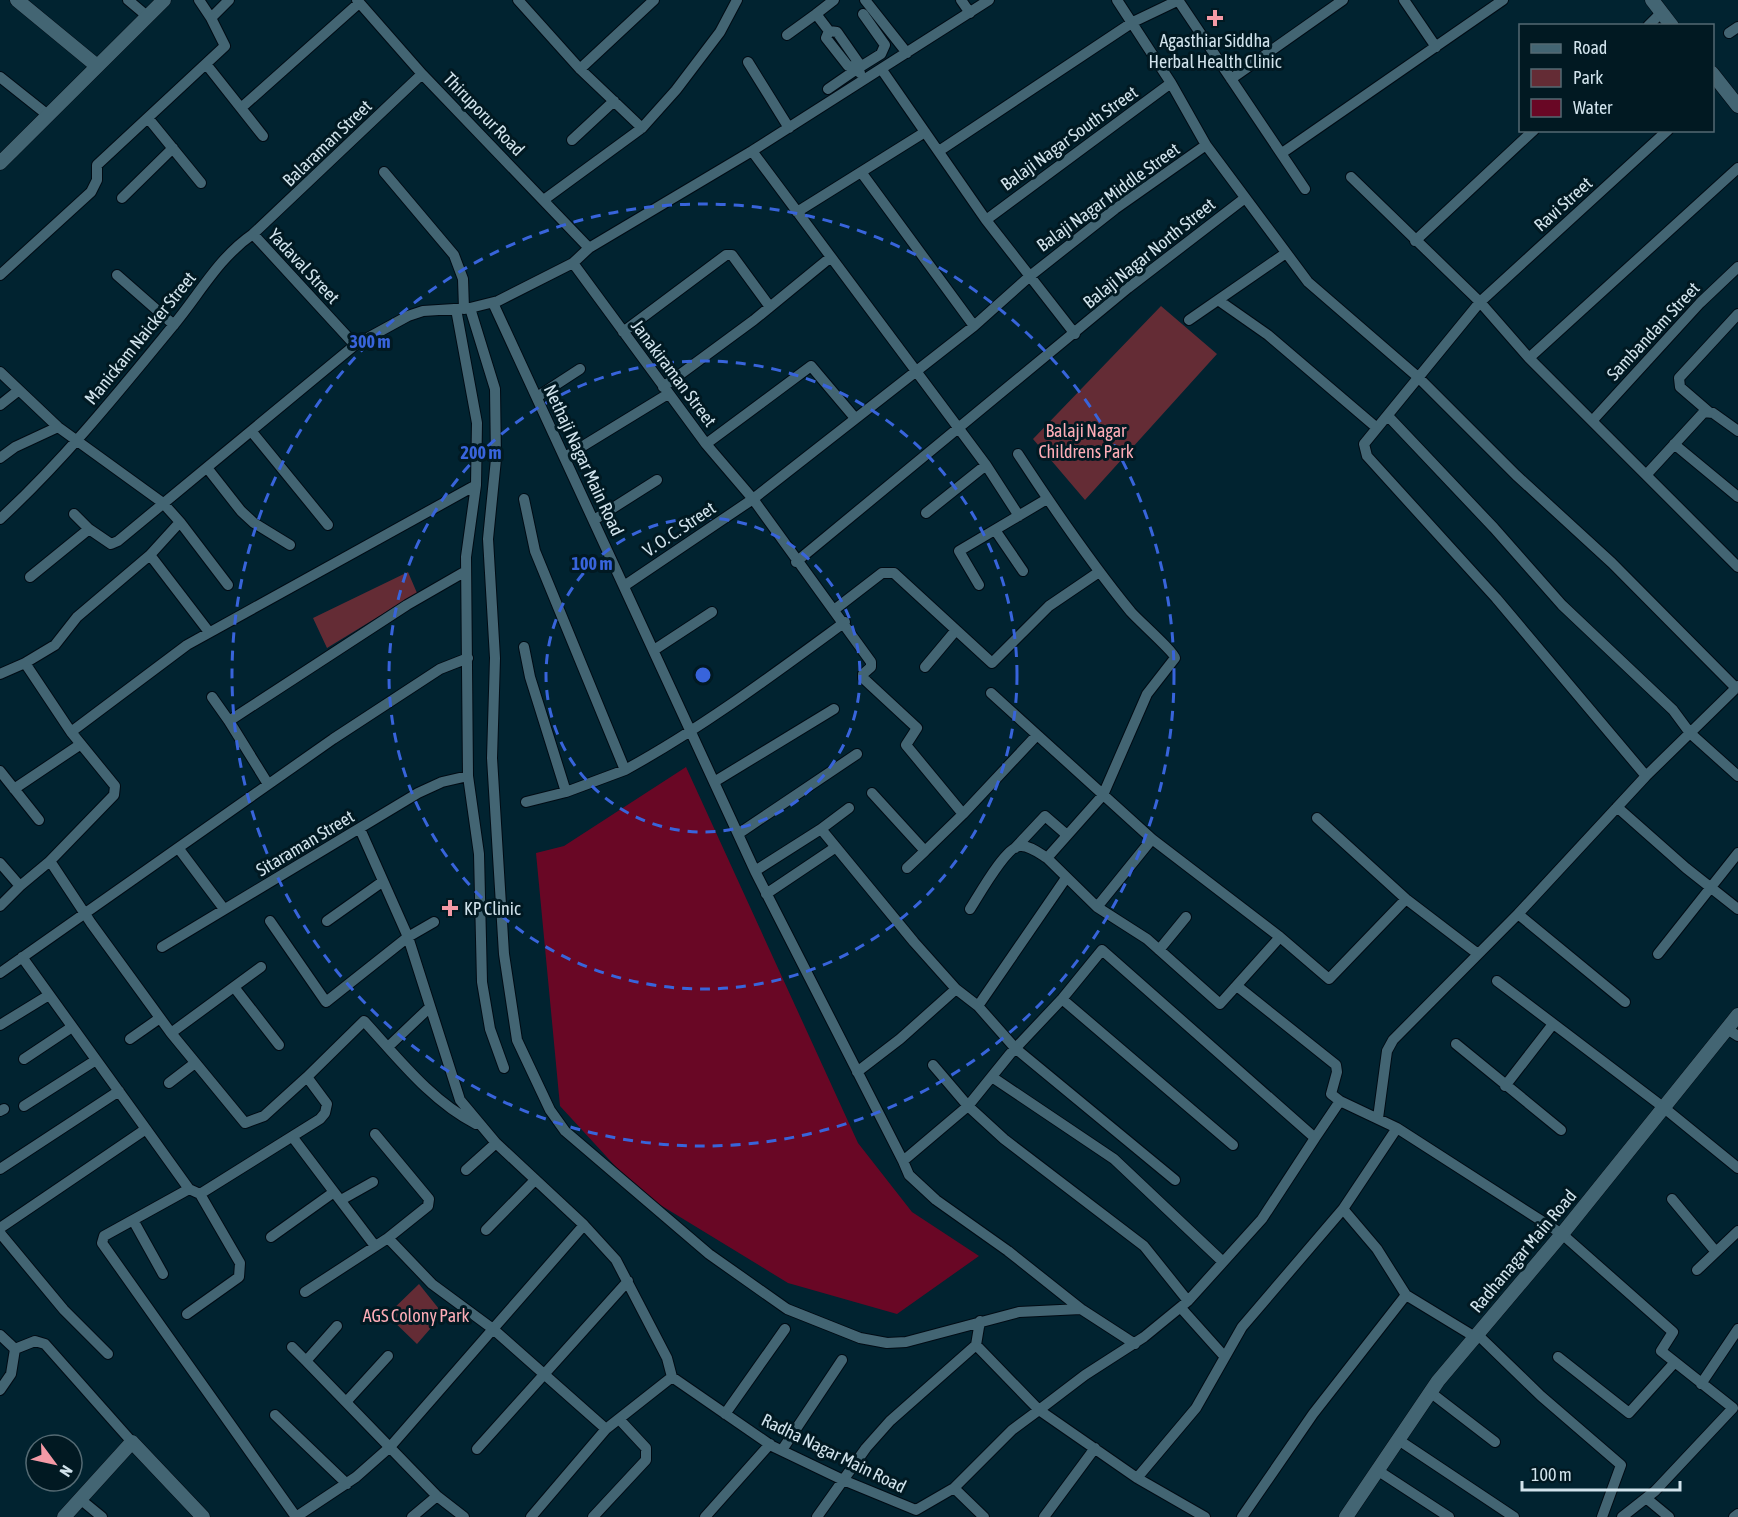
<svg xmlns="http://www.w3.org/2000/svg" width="1738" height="1517" font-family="'Asap Condensed',sans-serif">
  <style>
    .green { fill: #642c35 }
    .water { fill: #690725 }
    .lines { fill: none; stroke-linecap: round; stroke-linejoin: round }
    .minor-casing { stroke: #000b14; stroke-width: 12 }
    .tertiary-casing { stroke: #000b14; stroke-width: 15 }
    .minor { stroke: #436573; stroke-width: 10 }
    .tertiary { stroke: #436573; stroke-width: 14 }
    .ring { fill: none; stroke: #3864db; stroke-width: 3; stroke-dasharray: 10 8 }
    .poi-dot { fill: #f49aa6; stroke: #011922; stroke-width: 2 }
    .labels { text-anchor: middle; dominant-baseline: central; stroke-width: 6; stroke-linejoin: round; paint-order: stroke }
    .poi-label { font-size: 18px; fill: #d1e3ec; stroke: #011922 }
    .street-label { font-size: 18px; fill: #d1e3ec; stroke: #011922 }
    .park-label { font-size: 18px; fill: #feadb7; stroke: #011922 }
    .centre { fill: #3864db; stroke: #011922; stroke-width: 3 }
    .ring-label { font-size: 18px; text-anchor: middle; font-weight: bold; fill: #3864db; stroke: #011922; stroke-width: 6; stroke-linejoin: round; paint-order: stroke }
  </style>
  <rect width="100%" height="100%" fill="#012330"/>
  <!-- green -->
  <path class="green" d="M 1161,306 L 1217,354 L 1085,500 L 1033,439 Z
    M 408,572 L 417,593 L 327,648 L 313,618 Z
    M 419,1284 L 443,1314 L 417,1344 L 387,1315 Z"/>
  <!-- water -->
  <path class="water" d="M 686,767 L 858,1143 L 912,1212 L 979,1256 L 897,1314 L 788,1283 L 639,1192 L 560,1106 L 536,853 L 564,846 Z"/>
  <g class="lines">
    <!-- minor casing -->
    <g class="minor-casing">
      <path id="minor" d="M 128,0 L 147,16
        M 199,0 L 211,18 L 229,0
        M 357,0 L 422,74 L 589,248
        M 518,0 L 580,69 L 642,128
        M 865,0 L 907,53
        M 961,0 L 970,13
        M 1117,0 L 1171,83 L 1206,145 L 1308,282 L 1419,378 L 1516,475 L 1612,563 L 1736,688
        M 1178,0 L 1305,189
        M 1404,0 L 1436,47
        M 1648,26 L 1661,13
        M 829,31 L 826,38 L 848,66 L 856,67
        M 1729,33 L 1738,27
        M 787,35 L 816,14
        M 748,62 L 789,128
        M 206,64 L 263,136
        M 580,69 L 654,0
        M 882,70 L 986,220 L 1075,334
        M 860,73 L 857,69 L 881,54 L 885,45 L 863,14
        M 0,77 L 49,116
        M 1231,79 L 1343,0
        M 828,89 L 857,69 L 858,62 L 837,32 L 829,31 L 816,14 L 834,0
        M 241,108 L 359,3
        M 148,118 L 201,183
        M 572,140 L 614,101
        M 752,151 L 986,465 L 1019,516
        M 939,151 L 1133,22 L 1179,0
        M 1282,153 L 1503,0
        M 384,172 L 454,255 L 463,279 L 464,309
        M 861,172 L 974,326
        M 1351,177 L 1480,302 L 1529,358 L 1738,567
        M 122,198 L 173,148
        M 545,199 L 642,128 L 676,90 L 720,32 L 737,0
        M 797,212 L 925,132
        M 986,220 L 1171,83
        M 253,234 L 422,74
        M 1415,241 L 1534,130
        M 573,263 L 706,444 L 753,499 L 871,662 L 871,667 L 863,674 L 863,678 L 917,728 L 906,745 L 963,814 L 1037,735
        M 0,275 L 91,192 L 97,180 L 97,165 L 225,46 L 211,18
        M 117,275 L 174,325
        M 1218,300 L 1268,335 L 1377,428
        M 493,303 L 755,871 L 903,1161 L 968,1106 L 1010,1054 L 1062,999 L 1102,950 L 1315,1138 L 1340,1101 L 1397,1128 L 1562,1234 L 1673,1332 L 1661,1351 L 1733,1408 L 1655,1491 L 1622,1517
        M 470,308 L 495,389 L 496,459 L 488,539 L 495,658 L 492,758 L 504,954 L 517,1040 L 550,1110 L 565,1131 L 709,1254 L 787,1309 L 860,1338 L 887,1343 L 906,1342 L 1019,1312 L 1081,1309
        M 456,309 L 477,423 L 476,485 L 466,557 L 468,776 L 479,854 L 482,982 L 490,1029 L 504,1068
        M 1189,320 L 1286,253
        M 623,332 L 726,255 L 732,255 L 770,307
        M 1529,358 L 1738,168
        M 0,372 L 58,427 L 163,503 L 180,522 L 150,555 L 209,632
        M 663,387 L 754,320 L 831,257
        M 537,397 L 580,369
        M 0,405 L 19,390
        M 1709,412 L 1680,387 L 1679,378 L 1738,314
        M 1388,416 L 1494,528 L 1562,605 L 1673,710 L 1690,733 L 1738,776
        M 1593,420 L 1700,303 L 1738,267
        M 252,432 L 328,525
        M 706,444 L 811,366 L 855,418
        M 1674,444 L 1738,497
        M 1018,454 C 1054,509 1090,562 1131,612 C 1139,621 1174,652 1175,658 L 1147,694 L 1103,795 L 1047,858 L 1097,907 L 1152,839
        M 565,457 L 668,394
        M 0,458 L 15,447 L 58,427
        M 208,469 L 241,511 L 254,523 L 290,545
        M 1647,474 L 1704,412 L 1713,413 L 1738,431
        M 524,499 L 535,551 L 625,770 C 702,728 774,674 845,622
        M 926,513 L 986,465
        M 74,514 L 89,529
        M 0,519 C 63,461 117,394 172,327 C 199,295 218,258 253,234 L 355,345
        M 594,520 L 657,480
        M 180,522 L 228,585
        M 995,530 L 1023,571
        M 796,562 L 1128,288 L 1245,198
        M 30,577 L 89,529 L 111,544 L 118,541 L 355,345 L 408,316 L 423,311 L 470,308 L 498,301 L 573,263 L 589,248 L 752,151 L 989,0
        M 979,585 L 959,551 L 1047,499
        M 624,586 L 753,499 L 974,326 L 1030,276 L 1115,209 L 1206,145
        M 834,610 L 882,573 L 894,573 L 992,663 L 1049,606 L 1099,572
        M 524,647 L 530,677 L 566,792 L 625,770
        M 654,650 L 712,612
        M 25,663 L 55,645 L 77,617 L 150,555
        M 925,667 L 956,630
        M 0,674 L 25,663 L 71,732 L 187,645 L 476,485
        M 991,693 L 1152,839 L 1280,937 L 1329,979 L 1406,899
        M 212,697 L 229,721
        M 0,771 L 39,820
        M 1646,776 L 1496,598 L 1367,456 L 1364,444 L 1480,302 L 1668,130
        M 714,782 L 834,709
        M 268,784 L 229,721 L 407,605 L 466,571
        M 14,789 L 81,744
        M 872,793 L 925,851 L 907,868
        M 526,802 L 566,792
        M 1617,807 L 1686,868 L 1738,909
        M 1317,818 L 1406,899 L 1478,954
        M 360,829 L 408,937 L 460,1100 L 496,1143 L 584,1225 L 616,1260 L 667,1358 L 672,1377
        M 821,829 L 849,808
        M 738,834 L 857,754
        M 1015,848 L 1045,816 L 1067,835
        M 179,849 L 224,909
        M 925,851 L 963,814
        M 50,861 L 91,923 L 171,1033
        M 0,863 L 20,886 L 0,906
        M 755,871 L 821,829 L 914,942 L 956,989 L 978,1006 L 1015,1048 L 1175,1180
        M 20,886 L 50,861 L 114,795 L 115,786 L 71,732
        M 766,894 L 836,847
        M 1097,907 L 1147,939 L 1220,1004 L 1280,937
        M 970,909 C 978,897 1006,846 1020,846 C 1029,845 1039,853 1047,858
        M 1518,914 L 1625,1002
        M 270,921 L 326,1002 L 408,937 L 434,922
        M 327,921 L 382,882
        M 162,947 L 418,793 L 442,782 L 468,776
        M 1159,950 L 1186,917
        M 1658,954 L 1738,853
        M 261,967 L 171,1033 L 245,1123 L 264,1116 L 307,1077
        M 0,973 L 333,739 L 440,669 L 468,658
        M 1497,981 L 1663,1107 L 1738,1168
        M 1237,986 L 1336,1065 L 1337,1072 L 1331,1094 L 1340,1101
        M 234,987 L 279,1045
        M 1062,999 L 1233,1145
        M 978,1006 L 1066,878
        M 0,1025 L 49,995
        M 1727,1029 L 1738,1036
        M 130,1039 L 160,1018
        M 1456,1044 L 1561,1130
        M 388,1047 L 429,1008
        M 24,1059 L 72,1027
        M 933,1065 L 968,1106 L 1004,1139 L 1144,1246 L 1188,1301
        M 857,1072 L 900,1039 L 956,989
        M 992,1077 L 1114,1159 L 1223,1262
        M 169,1083 L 195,1063
        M 1505,1086 L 1553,1024
        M 24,1106 L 96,1060
        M 0,1111 L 4,1109
        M 1378,1118 L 1387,1051 L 1393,1040 L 1518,914 L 1646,776 L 1738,686
        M 146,1129 L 189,1189 L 104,1236 L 102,1243 L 296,1517
        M 375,1134 L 429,1199 L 428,1206 L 388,1238
        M 903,1161 L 909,1175 L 936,1200 L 1008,1251 L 1081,1309 L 1135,1344
        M 0,1169 L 119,1091
        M 466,1170 L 496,1143
        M 189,1189 L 200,1194 L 320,1119 L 325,1113 L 327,1104 L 307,1077 L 364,1021 C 398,1058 431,1101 476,1124
        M 334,1192 L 375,1246
        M 1672,1199 L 1716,1252
        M 341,1200 L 373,1182
        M 1343,1209 L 1377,1249 L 1406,1295 L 1475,1337
        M 133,1220 L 163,1274
        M 584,1225 L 493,1329 L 606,1429
        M 0,1228 L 146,1129 L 22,957
        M 486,1230 L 535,1180
        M 0,1233 L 64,1310 L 108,1354
        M 271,1237 L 334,1192 L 294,1139
        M 1697,1270 L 1738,1231
        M 1181,1308 L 1224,1356
        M 187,1314 L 239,1277 L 240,1263 L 200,1194
        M 337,1326 L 306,1361 L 437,1496 L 464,1517
        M 1477,1334 L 1541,1396 L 1621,1465 L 1602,1517
        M 0,1335 L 15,1349 L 11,1374 L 0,1390
        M 976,1345 L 980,1321
        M 292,1347 L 306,1361
        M 15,1349 L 35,1341 L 45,1344 L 132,1442
        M 1558,1357 L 1629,1413 L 1675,1362
        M 1701,1384 L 1738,1329
        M 1430,1392 L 1495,1442
        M 346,1402 L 388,1356
        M 725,1414 L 785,1329
        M 275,1415 L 347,1484
        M 1397,1439 L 1514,1517
        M 477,1449 L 628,1281
        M 782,1450 L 842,1360
        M 1377,1470 L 1449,1517
        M 1137,1478 L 1196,1408 L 1242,1327 L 1343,1209 L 1397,1128
        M 954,1488 L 984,1517
        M 1646,1498 L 1669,1517
        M 80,1499 L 102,1517
        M 296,1517 L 356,1477 L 390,1447 L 493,1329 L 432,1284 L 388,1238 L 305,1292
        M 412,1517 L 437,1496
        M 531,1517 L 606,1429 L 672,1377 L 772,1446 L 843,1480 L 916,1510 L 954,1488 L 1012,1430 L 1039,1410 L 1137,1478 L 1205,1517
        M 593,1517 L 646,1460 L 646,1448 L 619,1419
        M 705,1517 L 770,1444
        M 817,1517 L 866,1448 L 890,1421 L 976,1345 L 1039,1410 L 1085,1375 L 1144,1337 L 1188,1301 L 1262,1219 L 1315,1138
        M 1044,1517 L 1095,1448
        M 1242,1517 L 1313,1414 L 1406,1295
        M 1734,1517 L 1738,1514"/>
    </g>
    <!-- tertiary casing -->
    <g class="tertiary-casing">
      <path id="tertiary" d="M 17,0 L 97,66
        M 1652,0 L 1672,26
        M 1712,73 L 1738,106
        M 0,163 L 164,0
        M 64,1517 L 132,1442 L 203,1517
        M 1346,1517 L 1438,1381 L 1562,1234 L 1738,1015"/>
    </g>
    <!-- minor -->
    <use href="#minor" class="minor"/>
    <!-- tertiary -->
    <use href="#tertiary" class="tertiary"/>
  </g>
  <!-- distance rings -->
  <g class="ring">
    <circle cx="703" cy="675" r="157"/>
    <circle cx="703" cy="675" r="314"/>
    <circle cx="703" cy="675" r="471"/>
  </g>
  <!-- markers -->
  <g class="poi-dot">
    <path d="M1212 9h6v6h6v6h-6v6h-6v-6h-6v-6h6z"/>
    <path d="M447 899h6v6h6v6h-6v6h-6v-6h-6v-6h6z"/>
  </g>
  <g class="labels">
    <!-- poi labels -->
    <g class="poi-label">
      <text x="1215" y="40">Agasthiar Siddha<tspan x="1215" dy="21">Herbal Health Clinic</tspan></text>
      <text x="464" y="908" text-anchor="start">KP Clinic</text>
    </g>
    <!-- street labels -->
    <g class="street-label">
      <text transform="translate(484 114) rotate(46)">Thiruporur Road</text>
      <text transform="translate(1069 138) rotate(-36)">Balaji Nagar South Street</text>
      <text transform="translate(327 143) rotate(-44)">Balaraman Street</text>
      <text transform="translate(1108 197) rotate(-36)">Balaji Nagar Middle Street</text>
      <text transform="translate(1563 204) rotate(-42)">Ravi Street</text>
      <text transform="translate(1149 253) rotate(-39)">Balaji Nagar North Street</text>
      <text transform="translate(304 266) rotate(47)">Yadaval Street</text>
      <text transform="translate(1653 331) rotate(-47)">Sambandam Street</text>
      <text transform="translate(140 338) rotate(-51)">Manickam Naicker Street</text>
      <text transform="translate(674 373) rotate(53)">Janakiraman Street</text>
      <text transform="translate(584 460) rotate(65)">Nethaji Nagar Main Road</text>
      <text transform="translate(679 529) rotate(-34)">V. O. C. Street</text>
      <text transform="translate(305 843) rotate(-31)">Sitaraman Street</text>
      <text transform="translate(1523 1251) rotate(-50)">Radhanagar Main Road</text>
      <text transform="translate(834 1453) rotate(26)">Radha Nagar Main Road</text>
    </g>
    <!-- park labels -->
    <g class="park-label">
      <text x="1086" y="430">Balaji Nagar<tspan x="1086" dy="21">Childrens Park</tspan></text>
      <text x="416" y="1315">AGS Colony Park</text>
    </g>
  </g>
  <circle cx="703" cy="675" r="9" class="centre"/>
  <g class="ring-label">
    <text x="370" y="348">300 m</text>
    <text x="481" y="459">200 m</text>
    <text x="592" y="570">100 m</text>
  </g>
  <!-- legend -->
  <rect x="1519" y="24" width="195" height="108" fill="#011922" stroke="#546a73" stroke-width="1.5"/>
  <rect x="1531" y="44" width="30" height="9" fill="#436573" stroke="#546a73" stroke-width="1.5"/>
  <text x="1573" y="54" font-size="18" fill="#d1e3ec">Road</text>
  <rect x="1531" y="69" width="30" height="18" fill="#642c35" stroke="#546a73" stroke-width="1.5"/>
  <text x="1573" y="84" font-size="18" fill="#d1e3ec">Park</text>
  <rect x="1531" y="99" width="30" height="18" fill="#690725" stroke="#546a73" stroke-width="1.5"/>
  <text x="1573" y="114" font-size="18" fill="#d1e3ec">Water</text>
  <!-- north arrow -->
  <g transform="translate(54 1463) rotate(123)"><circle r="28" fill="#011922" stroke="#546a73" stroke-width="1.5"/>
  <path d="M0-4.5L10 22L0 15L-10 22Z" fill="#f49aa6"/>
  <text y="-9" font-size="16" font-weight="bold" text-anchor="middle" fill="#d1e3ec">N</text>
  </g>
  <!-- scale -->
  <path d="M1522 1481v9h158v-9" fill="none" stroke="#d1e3ec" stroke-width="3"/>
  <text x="1531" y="1481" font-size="18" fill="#d1e3ec" stroke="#011922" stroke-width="4.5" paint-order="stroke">100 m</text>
</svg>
